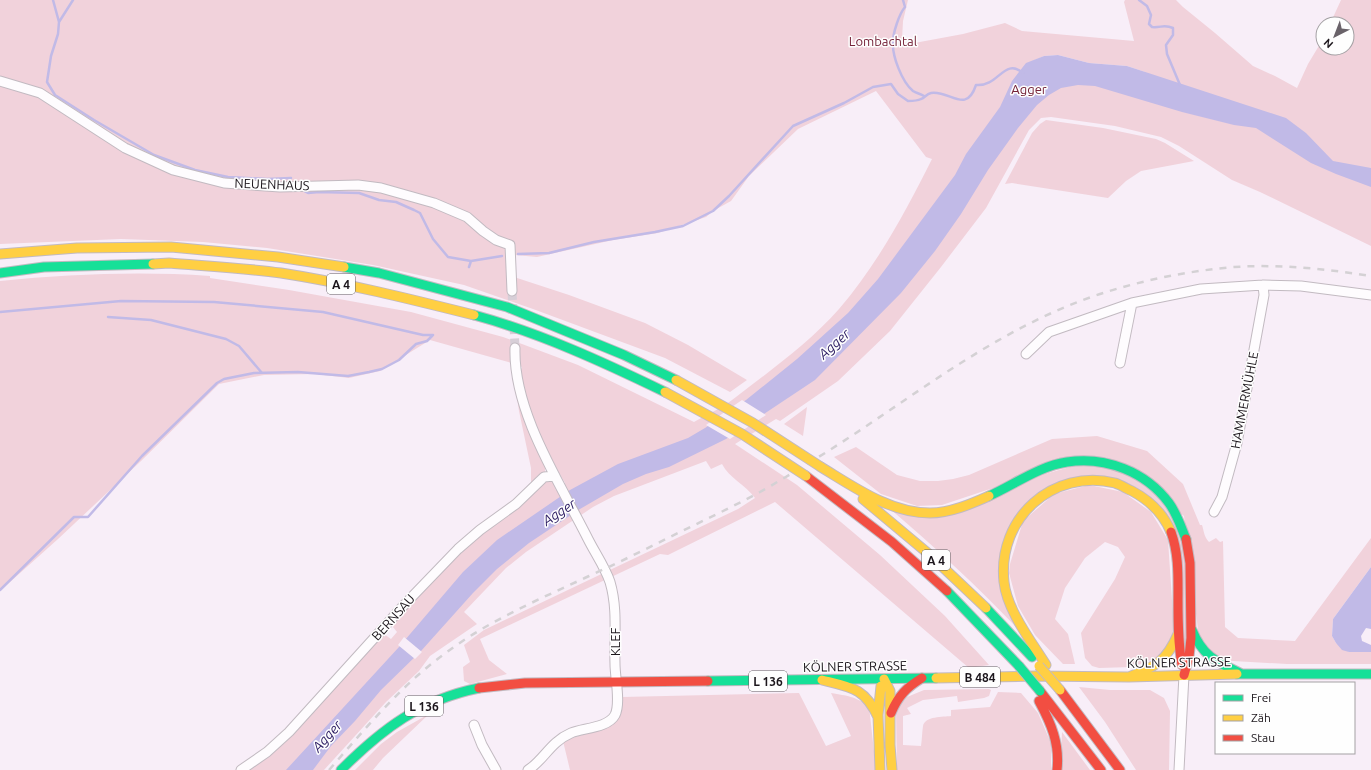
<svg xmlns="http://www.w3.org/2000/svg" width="1371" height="770" font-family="Ubuntu,sans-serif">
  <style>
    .green { fill: #f1d2db; fill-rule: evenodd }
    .water { fill: #c1bae7 }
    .pier { fill: #f8eef8 }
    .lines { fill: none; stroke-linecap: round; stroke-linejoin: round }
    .stream { stroke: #c1bae7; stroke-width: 2.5 }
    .street-tunnel { stroke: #d7ced7; stroke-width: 9; stroke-dasharray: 9 4.5; stroke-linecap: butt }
    .street-casing { stroke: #c2bac1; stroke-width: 11 }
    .fast-casing { stroke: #c2bac1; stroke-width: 11 }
    .slow-casing { stroke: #c2bac1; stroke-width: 11 }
    .jam-casing { stroke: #c2bac1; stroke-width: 11 }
    .street { stroke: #fefcfe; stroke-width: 9 }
    .fast { stroke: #16e098; stroke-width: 9 }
    .slow { stroke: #ffcf43; stroke-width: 9 }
    .jam { stroke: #f24e42; stroke-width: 9 }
    .rail { stroke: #d4d1d4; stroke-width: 2.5; stroke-dasharray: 7 7; stroke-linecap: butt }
    .fast-bridge-casing { stroke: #c2bac1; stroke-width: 11; stroke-linecap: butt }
    .slow-bridge-casing { stroke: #c2bac1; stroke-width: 11; stroke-linecap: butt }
    .fast-bridge { stroke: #16e098; stroke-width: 9 }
    .slow-bridge { stroke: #ffcf43; stroke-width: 9 }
    .labels { text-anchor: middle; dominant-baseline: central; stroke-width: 3; stroke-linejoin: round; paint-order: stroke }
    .shield { fill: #fefefe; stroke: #605c60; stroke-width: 1 }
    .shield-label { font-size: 12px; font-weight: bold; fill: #1c161c }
    .park-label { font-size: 13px; fill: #752339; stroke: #fefefe }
    .street-label { font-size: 13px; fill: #1c161c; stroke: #fefefe }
    .water-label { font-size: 14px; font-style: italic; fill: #302166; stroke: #fefefe }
  </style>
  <rect width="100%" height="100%" fill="#f8eef8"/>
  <!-- green -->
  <path class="green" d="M 0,0 L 908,0 L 903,21 L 902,40 L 909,44 L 963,34 L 1005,23 L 1022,31 L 1134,41 L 1124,2 L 1125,0 L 1176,0 L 1183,7 L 1215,33 L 1253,66 L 1275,76 L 1297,88 L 1308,64 L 1323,39 L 1323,48 L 1347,48 L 1347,24 L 1330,24 L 1341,0 L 1371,0 L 1371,246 L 1260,192 L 1232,180 L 1179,146 L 1161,137 L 1115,126 L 1051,117 L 1041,118 L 1029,130 L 986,208 L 941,267 L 890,331 L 838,381 L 780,421 L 776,419 L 735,444 L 797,485 L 880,555 L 945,616 L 989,665 L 969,668 L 775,502 L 668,555 L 660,554 L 480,639 L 489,660 L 507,674 L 470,684 L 464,681 L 463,667 L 470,662 L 464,645 L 484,630 L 738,509 L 755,498 C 746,485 729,478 722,464 L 711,469 L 706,461 L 614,496 L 593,507 L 526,552 L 506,568 L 464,612 L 477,624 L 430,656 L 419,671 L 386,702 L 324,770 L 245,770 L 379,637 L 384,634 L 391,639 L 397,632 L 393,627 L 396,620 L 460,552 L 544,481 L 548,480 L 553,483 L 556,490 L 565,483 L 555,466 L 532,420 L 520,374 L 522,367 L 515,364 L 545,466 L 545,472 L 531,485 L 531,468 L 519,411 L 512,363 L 430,340 L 380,371 L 349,378 L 315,374 L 264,375 L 219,384 L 141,461 L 58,539 L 0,591 L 0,281 C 70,274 140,271 210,276 L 210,278 L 289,290 L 411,312 L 503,337 L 578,365 L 694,422 C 708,414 724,407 736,397 C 771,370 809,343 839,309 C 877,265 906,211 932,159 L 926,157 L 876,91 L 798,129 L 749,176 L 731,201 L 713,211 L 706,217 L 658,233 L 613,240 L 537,257 L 515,255 L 509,243 L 465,218 L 507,248 L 514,277 L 569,295 L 645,323 L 688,345 L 747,380 L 730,392 L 665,358 L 533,309 L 464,285 L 373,265 L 267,248 L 203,242 L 121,239 L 0,244 ZM 1058,55 L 1089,63 L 1127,66 L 1145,72 L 1026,64 L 1044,56 Z
    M 1046,120 L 1103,128 L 1156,139 L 1165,143 L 1194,161 L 1141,171 L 1126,181 L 1108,198 L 1012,183 L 1005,184 L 1032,133 L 1040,124 Z
    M 807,407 L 803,436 L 784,424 Z
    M 1097,436 L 1147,451 L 1183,484 L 1200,525 L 1202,525 C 1204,531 1204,537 1209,542 L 1216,538 L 1220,542 L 1223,541 L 1225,627 L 1238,638 L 1295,641 L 1371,538 L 1371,567 L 1333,619 L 1332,636 L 1336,643 L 1349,652 L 1371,652 L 1371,664 L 1287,664 L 1233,661 L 1219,659 L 1199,638 L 1184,516 L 1106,457 L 987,490 L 942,505 L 917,506 L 881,494 L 834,457 L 856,447 L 897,475 L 920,481 L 938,481 L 953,479 L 969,475 L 1052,439 Z
    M 1080,465 C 1130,465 1175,494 1184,546 C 1187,565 1186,585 1186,604 C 1186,622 1189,642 1185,659 L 1183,659 L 1183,568 C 1181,545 1175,524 1159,506 C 1119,460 1045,468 1014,519 C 1005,533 1001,549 1000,565 C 1000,583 1005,599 1012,615 C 1015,620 1019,626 1020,631 C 978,587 935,547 889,508 L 910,514 L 930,516 L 960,512 L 1004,493 L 1039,476 L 1062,468 Z
    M 1089,485 L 1123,492 L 1151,512 L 1168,540 L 1174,630 L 1162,656 L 1132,667 L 1099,668 L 1092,666 L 1085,658 L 1081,633 L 1115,579 L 1125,557 L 1118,547 L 1105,542 L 1085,558 L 1065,588 L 1055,619 L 1068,634 L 1075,664 L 1063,664 L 1035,635 L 1018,606 L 1009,573 L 1010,564 L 1023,521 L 1054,494 Z
    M 1079,687 L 1110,690 L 1150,690 L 1164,698 L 1170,711 L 1169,770 L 1136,770 L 1105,722 Z
    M 989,689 L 991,690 L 989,696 L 984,698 L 958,702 L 957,696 L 923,700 L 907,708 L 911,714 L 903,716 L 903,745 L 921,746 C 922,739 922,733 923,726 C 925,716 943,717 951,716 L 951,710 L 990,707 L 998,692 L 1021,693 L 1038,713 L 1051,743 L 1051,770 L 897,770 L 896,710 L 907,697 L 924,690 Z
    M 799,693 L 826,746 L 851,736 L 831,693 C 848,696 854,696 869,706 L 876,770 L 570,770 L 563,741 L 607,727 L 618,719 L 622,697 Z
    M 429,714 L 383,758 L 373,770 L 355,770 L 381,744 L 397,732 Z
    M 1062,732 L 1090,770 L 1060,770 Z"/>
  <!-- water -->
  <path class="water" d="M 1058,55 L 1089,63 L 1127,66 L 1286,118 L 1306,133 L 1333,161 L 1371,168 L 1371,187 L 1336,174 L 1311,163 L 1256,128 L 1234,125 L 1182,112 L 1095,86 L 1078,85 L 1061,88 L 1049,95 L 1037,105 L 1018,128 L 988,170 L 961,214 L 935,251 L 901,293 L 815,380 L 726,439 L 669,467 L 646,474 L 623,484 L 580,509 L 529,543 L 497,569 L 473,593 L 421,651 L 381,690 L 355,721 L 331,746 L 313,770 L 286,770 L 399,647 L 463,572 L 497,540 L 570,490 L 618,464 L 688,438 L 705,428 L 746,400 L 797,359 L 848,313 L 878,279 L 955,175 L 966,154 L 1000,107 L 1012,81 L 1026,63 L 1044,56 Z
    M 1371,567 L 1371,629 L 1366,628 L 1361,636 L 1362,641 L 1371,645 L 1371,652 L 1349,652 L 1342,650 L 1336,643 L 1332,636 L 1333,619 Z"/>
  <!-- pier -->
  <path class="pier" d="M 742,400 L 766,415 L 730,439 L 706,425 Z
    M 404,637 L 422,652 L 415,659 L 398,645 Z"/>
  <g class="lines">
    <!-- stream -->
    <path class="stream" d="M 53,0 L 59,22
      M 73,0 L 59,22 L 58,34 L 51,56 L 47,82 L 55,95 L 94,120 L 154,155 L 195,170 L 228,177 L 267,179 L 291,178
      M 903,0 L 905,7 C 899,14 893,33 893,42 C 892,56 902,82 913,91 C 916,93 921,94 924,96
      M 1139,0 L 1147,6 L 1151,15 L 1149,24 L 1152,27 C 1161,28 1164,24 1173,28 L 1173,35 L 1166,45 L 1167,54 L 1180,85
      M 302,190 L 308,193 L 319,192 L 359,193 L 379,200 L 396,202 L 414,210 L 420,213 L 433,239 L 448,257 L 471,261
      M 518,254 L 549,253 L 594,242 L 655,232 L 683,226 L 713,211 L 729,196 L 793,126 L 844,103 L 873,87 L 891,84 L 898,94 L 908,101 C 912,101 917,101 921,99 C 925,98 926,94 931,93 C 950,90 966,115 976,85 C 999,87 1004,57 1023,73
      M 469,267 L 471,261 L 502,256
      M 0,312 L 121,301 L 214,302 L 323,312 L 423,335 L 433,335
      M 108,317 L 151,320 L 226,339 L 239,346 L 262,373
      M 0,590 L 74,517 L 88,517 L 142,456 L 217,383 L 224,379 L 254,373 L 298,372 L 348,376 L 369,372 L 382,369 L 399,360 L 416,344 L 427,341 L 433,335"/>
    <!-- street-tunnel -->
    <path class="street-tunnel" d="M 512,291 L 513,313
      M 514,325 L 515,348"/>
    <!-- street casing -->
    <g class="street-casing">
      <path id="street" d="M 0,81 L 40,93 L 125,148 L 173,170 L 224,183 L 280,187 L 358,185 L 381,188 L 434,203 L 467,217 L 483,231 L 496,240 L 510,245 L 512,291
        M 515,348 C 513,412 560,483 588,539 C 595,553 605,567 610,582 C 618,609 614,637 615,664 C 615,678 621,703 615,715 C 608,728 583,728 571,733 C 550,742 544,760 528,770
        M 1026,354 L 1049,332 L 1132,303 L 1201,289 L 1263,285 L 1301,286 L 1371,295
        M 1120,363 L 1132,303
        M 1214,512 L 1222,497 L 1237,443 L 1264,295 L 1263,285
        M 474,725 L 482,745 L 496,770
        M 241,770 L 267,752 L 289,732 L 405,604 L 458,549 L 480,530 L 516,504 L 544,477 L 555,476
        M 1179,770 L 1184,675"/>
    </g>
    <!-- fast casing -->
    <g class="fast-casing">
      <path id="fast" d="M 344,267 L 379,273 L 507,307 L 624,355 L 676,380
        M 0,273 L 44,267 L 153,264
        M 474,315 C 540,333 603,362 665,392
        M 989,496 C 1014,485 1039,466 1067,462 C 1106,456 1146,472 1169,503 C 1177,514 1181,527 1186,539
        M 947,591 L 1019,666
        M 986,608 L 1032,657
        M 1192,630 C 1203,657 1217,662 1242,674
        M 1237,674 L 1371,674
        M 708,681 L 936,678
        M 341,770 C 382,729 420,700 479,688"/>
    </g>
    <!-- slow casing -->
    <g class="slow-casing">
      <path id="slow" d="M 0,254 L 77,248 L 171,247 L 278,257 L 344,267
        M 153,264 L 169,263 C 206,266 244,268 281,273 C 346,283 410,299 474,315
        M 821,467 C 854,487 890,513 930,513 C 950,513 971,504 989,496
        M 863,499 L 930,555 L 986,608
        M 1046,665 C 1031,641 1007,610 1004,582 C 997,518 1053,468 1115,483 C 1121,485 1127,489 1132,491 C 1149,500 1163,513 1171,532
        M 1129,677 C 1156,666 1166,662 1178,634
        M 936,678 L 1037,676 L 1129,677 L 1237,674
        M 884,679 L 890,691 L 890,745 L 892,770
        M 822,680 C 851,687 865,688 878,717
        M 880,770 L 878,715 L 881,686"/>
    </g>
    <!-- jam casing -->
    <g class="jam-casing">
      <path id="jam" d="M 806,476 L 892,542 L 947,591
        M 1171,532 C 1179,554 1178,577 1178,600 C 1178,622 1178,643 1182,665
        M 1184,675 L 1189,657 L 1191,638 L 1190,563 L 1186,539
        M 479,688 L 525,683 L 708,681
        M 1060,690 L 1120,770
        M 1040,691 L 1101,770
        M 1039,701 C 1051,723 1060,744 1057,770
        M 891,713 C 898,696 907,687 922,678"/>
    </g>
    <!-- street -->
    <use href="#street" class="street"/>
    <!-- fast -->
    <use href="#fast" class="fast"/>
    <!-- slow -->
    <use href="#slow" class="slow"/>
    <!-- jam -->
    <use href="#jam" class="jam"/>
    <!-- rail -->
    <path class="rail" d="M 329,770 C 366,728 401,685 447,652 C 490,620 540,599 589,576 C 620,562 650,547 680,532 C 707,519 734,506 760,492 C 795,472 829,451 862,429 C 938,378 1012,323 1100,294 C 1143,280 1188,271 1234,267 C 1280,264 1326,269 1371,276"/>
    <!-- fast-bridge casing -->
    <g class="fast-bridge-casing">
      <path id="fast-bridge" d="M 1019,666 L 1040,691"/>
    </g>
    <!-- slow-bridge casing -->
    <g class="slow-bridge-casing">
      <path id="slow-bridge" d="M 676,380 L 753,423 L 821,467
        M 665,392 L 742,434 L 806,476
        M 1039,666 L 1060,690"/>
    </g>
    <!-- fast-bridge -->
    <use href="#fast-bridge" class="fast-bridge"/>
    <!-- slow-bridge -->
    <use href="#slow-bridge" class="slow-bridge"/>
  </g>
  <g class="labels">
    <!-- shield labels -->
    <g class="shield">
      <rect x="327" y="274" width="28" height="20" rx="3"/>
      <rect x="922" y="550" width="28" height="20" rx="3"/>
      <rect x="960" y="667" width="40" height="20" rx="3"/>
      <rect x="749" y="671" width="38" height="20" rx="3"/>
      <rect x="405" y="696" width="38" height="20" rx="3"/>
    </g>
    <g class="shield-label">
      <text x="341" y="284">A 4</text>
      <text x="936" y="560">A 4</text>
      <text x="980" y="677">B 484</text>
      <text x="768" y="681">L 136</text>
      <text x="424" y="706">L 136</text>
    </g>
    <!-- park labels -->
    <g class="park-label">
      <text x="883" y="41">Lombachtal</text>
      <text x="1029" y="89">Agger</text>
    </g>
    <!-- street labels -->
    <g class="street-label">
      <text transform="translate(272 184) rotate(2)">NEUENHAUS</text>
      <text transform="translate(1244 400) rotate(-79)">HAMMERMÜHLE</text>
      <text transform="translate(393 617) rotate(-48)">BERNSAU</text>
      <text transform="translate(615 642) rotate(-90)">KLEF</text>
      <text transform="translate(1179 662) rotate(-1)">KÖLNER STRASSE</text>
      <text transform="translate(855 666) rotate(-1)">KÖLNER STRASSE</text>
    </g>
    <!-- water labels -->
    <g class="water-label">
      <text transform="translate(834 344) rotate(-42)">Agger</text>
      <text transform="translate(559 512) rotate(-33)">Agger</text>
      <text transform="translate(327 736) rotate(-48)">Agger</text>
    </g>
  </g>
  <!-- legend -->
  <rect x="1215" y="682" width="140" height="72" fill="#fefefe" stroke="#a4a1a4"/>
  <rect x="1223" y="695" width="20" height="6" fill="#16e098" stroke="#a4a1a4"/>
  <text x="1251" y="702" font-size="12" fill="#1c161c">Frei</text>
  <rect x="1223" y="715" width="20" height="6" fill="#ffcf43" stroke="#a4a1a4"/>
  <text x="1251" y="722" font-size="12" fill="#1c161c">Zäh</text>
  <rect x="1223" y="735" width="20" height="6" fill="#f24e42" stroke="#a4a1a4"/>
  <text x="1251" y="742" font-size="12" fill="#1c161c">Stau</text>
  <!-- north arrow -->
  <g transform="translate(1335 36) rotate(222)"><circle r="19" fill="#fefefe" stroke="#a4a1a4"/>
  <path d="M0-3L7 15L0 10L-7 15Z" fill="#696269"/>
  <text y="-6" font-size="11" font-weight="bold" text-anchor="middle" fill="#1c161c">N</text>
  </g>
</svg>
